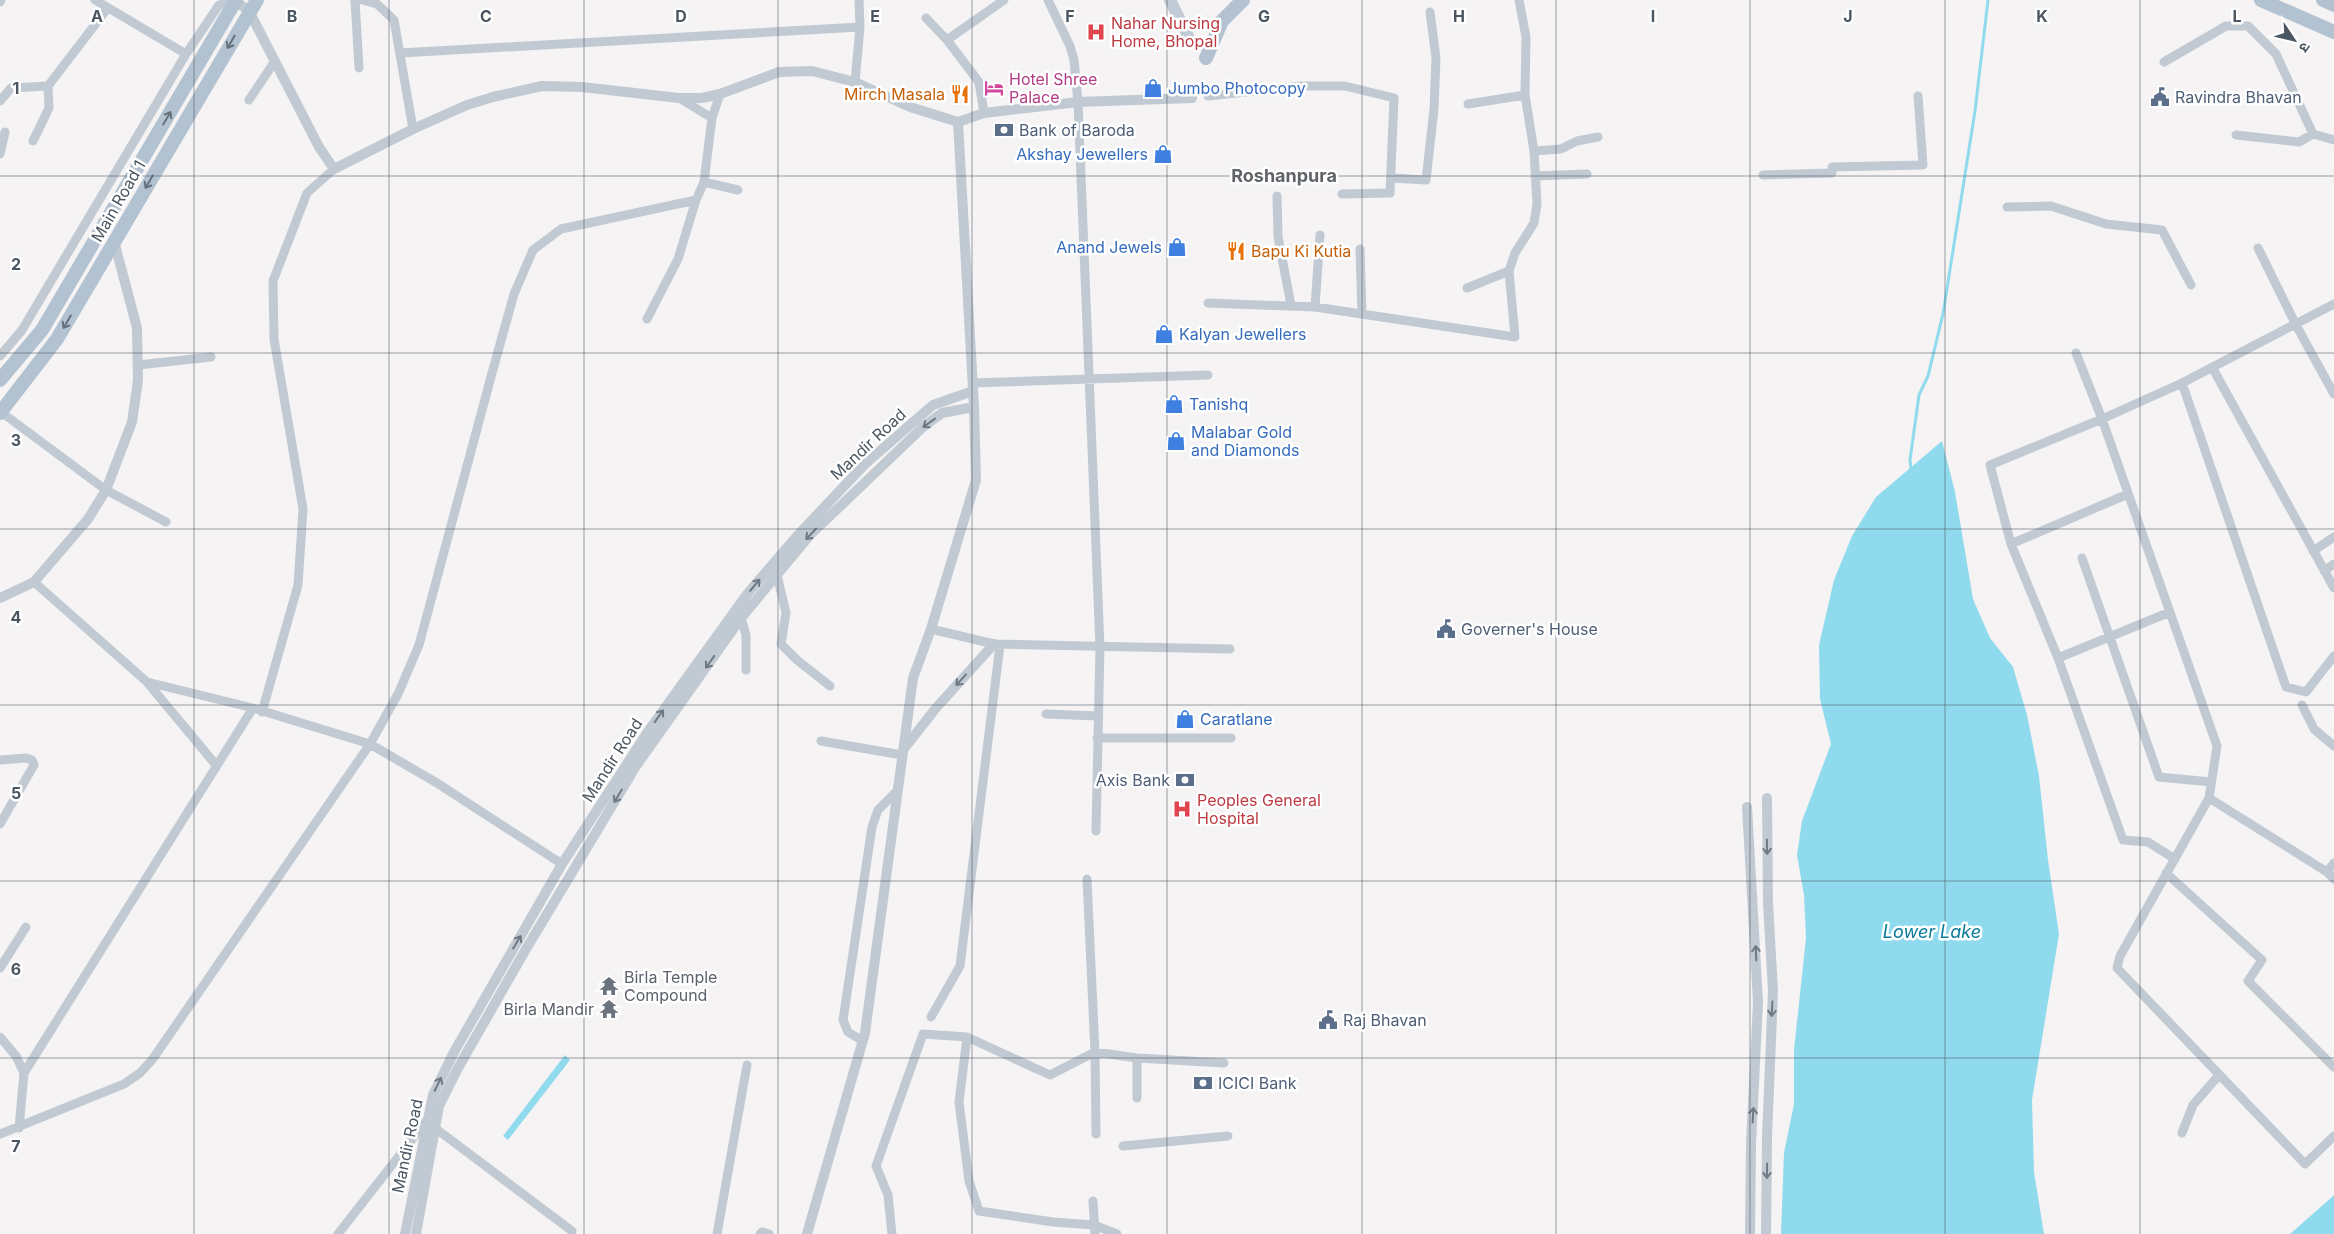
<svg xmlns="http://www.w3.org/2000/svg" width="2334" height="1234" font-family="Inter,'Noto Sans Devanagari',sans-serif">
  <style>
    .water { fill: #90daee }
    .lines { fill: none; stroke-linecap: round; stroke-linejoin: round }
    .stream { stroke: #90daee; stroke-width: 3 }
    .minor { stroke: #c1cad2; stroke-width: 9 }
    .tertiary { stroke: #c1cad2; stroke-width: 10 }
    .secondary { stroke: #c1cbd6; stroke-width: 12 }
    .primary { stroke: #b3c2d1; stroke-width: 14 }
    .oneway { stroke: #64717d }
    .oneway2 { stroke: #6e7983 }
    .grid { fill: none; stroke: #4a5661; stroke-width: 1; stroke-opacity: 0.55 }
    .labels { text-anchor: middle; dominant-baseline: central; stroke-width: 5; stroke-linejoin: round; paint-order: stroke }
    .health-label { font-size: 16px; fill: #be3a42; stroke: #fff; text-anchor: start }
    .hotel-label { font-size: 16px; fill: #b23c85; stroke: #fff; text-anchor: start }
    .shop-label { font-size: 16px; fill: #366cbe; stroke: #fff; text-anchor: start }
    .food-label { font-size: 16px; fill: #c56008; stroke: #fff; text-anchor: end }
    .service-label { font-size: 16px; fill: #4e5e75; stroke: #fff; text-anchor: start }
    .street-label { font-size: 16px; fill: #4a5661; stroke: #fff }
    .worship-label { font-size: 16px; fill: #5b616d; stroke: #fff; text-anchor: start }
    .neighbourhood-label { font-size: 18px; font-weight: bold; fill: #5f6368; stroke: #fff }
    .water-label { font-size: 18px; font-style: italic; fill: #0c7c9b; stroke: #fff }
    .grid-label { font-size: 16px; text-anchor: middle; font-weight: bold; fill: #4a5661; stroke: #fff; stroke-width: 5; stroke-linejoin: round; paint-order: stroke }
  </style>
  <rect width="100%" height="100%" fill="#f5f3f3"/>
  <!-- water -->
  <path class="water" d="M 1942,441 L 1955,492 L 1973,599 L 1990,638 L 2013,667 L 2027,715 L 2039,776 L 2048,860 L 2059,934 L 2032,1100 L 2034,1172 L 2044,1234 L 1781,1234 L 1784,1153 L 1794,1104 L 1794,1050 L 1806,938 L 1804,895 L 1797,855 L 1802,821 L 1831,744 L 1820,699 L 1819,645 L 1834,580 L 1852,536 L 1876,497 Z
    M 565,1055 L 570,1060 L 508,1140 L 503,1136 Z
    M 2334,1195 L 2334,1234 L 2290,1234 L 2332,1197 Z"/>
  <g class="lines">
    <!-- stream -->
    <path class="stream" d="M 1911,469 L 1910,460 L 1919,395 L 1928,376 L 1943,314 L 1975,111 L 1988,0"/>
    <!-- minor -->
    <path class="minor" d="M 95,0 L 186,54
      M 355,0 L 359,68
      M 362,0 L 377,4 L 394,20 L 413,129
      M 1048,0 L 1070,46 L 1074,60 L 1078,102 L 1100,647 L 1096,831
      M 0,2 L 1,0
      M 926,18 L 947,40 L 979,82 L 984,113
      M 947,40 L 1004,0
      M 400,53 L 860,27
      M 2164,62 L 2226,26 L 2248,26 L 2276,54 L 2313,134
      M 855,82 L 860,27 L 859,0
      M 1208,96 L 1301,86 L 1345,86 L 1394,98 L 1390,193 L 1342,194
      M 679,98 L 712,118
      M 249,100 L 275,61
      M 0,101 L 11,88 L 48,86 L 107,9
      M 1468,104 L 1525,95
      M 2236,135 L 2299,142 L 2313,134 L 2334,140
      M 33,141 L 49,108 L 48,86
      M 1534,151 L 1561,149 L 1577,141 L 1598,137
      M 0,154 L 5,132
      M 1832,167 L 1923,165 L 1918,96
      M 1763,175 L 1832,173
      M 1535,176 L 1587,174
      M 1392,178 L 1426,180 L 1434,109 L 1436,58 L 1430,12
      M 704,182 L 738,190
      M 1277,196 L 1278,237 L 1291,305
      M 2007,207 L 2051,206 L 2106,224 L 2162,230 L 2191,285
      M 2258,248 L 2296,325 L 2334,394
      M 1360,249 L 1362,314
      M 1467,288 L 1509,271
      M 1208,303 L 1315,307 L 1515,337 L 1509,271 L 1515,253 L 1534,223 L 1537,204 L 1534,151 L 1525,95 L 1526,37 L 1519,0
      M 1315,307 L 1320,235
      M 647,319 L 678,259 L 696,200
      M 2076,353 L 2102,419 L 2217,746 L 2209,798 L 2120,956 L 2117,968 L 2305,1164 L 2334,1136
      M 0,356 L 22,330 L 186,54 L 219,5 L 235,1
      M 138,365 L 211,357
      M 2212,367 L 2334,588
      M 973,383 L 1208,375
      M 2182,383 L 2286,687 L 2306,692 L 2334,656
      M 1,412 L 106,490 L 166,522
      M 2011,544 L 2128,494
      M 2313,551 L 2334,537
      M 2082,558 L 2159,777 L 2211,782
      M 2324,571 L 2334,564
      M 777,575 L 786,613 L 781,644 L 797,660 L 830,686
      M 34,582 L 147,682 L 216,765
      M 741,618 L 746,635 L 746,670
      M 931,629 L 994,644 L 1230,649
      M 2058,658 L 2170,612
      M 147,682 L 253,708 L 370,744 L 437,783 L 562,864
      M 2302,705 L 2314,729 L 2334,746
      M 262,712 L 298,585 L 303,509 L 274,339 L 273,281 L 307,193 L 334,169
      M 1046,714 L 1098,716
      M 1097,738 L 1231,738
      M 821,741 L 902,755
      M 0,760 L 26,758 L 32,760 L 34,765 L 0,824
      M 2209,798 L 2327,872 L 2334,879
      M 2175,859 L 2148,842 L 2123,840 L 2058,658 L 2011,544 L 1990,465 L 2102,419 L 2182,383 L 2334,304
      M 2327,872 L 2334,863
      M 2166,873 L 2262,960 L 2248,981 L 2334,1067
      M 1087,879 L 1095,1052 L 1096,1134
      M 0,968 L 26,927
      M 931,1017 L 960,966 L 1000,645
      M 0,1037 L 16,1056 L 24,1073 L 19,1128
      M 967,1037 L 959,1102 L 969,1181 L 979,1211 L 1053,1222 L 1094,1225 L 1117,1234
      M 863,1041 L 848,1032 L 843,1020 L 872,827 L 878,810 L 898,790
      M 1137,1058 L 1137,1098
      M 24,1073 L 253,708
      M 435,1128 L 572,1231
      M 2182,1133 L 2193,1105 L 2219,1075
      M 0,1134 L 124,1084 L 140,1073 L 152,1060 L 370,744 L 398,694 L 419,645 L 492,373 L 514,294 L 533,250 L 561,229 L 696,200 L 704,182 L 712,118 L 720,94
      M 1123,1146 L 1228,1136
      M 1093,1201 L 1095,1234
      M 338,1234 L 428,1119
      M 717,1234 L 747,1065
      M 760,1234 L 762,1232 L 769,1234
      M 892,1234 L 888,1195 L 876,1166 L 923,1034 L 967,1037 L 1050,1075 L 1095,1052 L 1137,1058 L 1224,1063"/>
    <!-- tertiary -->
    <path class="tertiary" d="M 235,1 L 249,11 L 319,147 L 334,169 L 413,129 L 467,105 L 493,97 L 542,86 L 582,87 L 679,98 L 702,98 L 720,94 L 779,72 L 812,71 L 855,82 L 910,107 L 958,122 L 984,113 L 1078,102 L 1192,98
      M 0,598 L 34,582 L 88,519 L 106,490 L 132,422 L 138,380 L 137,328 L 114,241
      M 903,750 L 936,708 L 994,644
      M 1747,807 L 1758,1002 L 1751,1144 L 1750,1234
      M 405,1234 L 433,1095 L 454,1052 L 562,864 L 647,733 L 748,593 L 798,535 L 865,464 L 933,405 L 973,391
      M 416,1234 L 439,1106 L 458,1068 L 526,949 L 636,766 L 741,618 L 810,535 L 923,427 L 942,413 L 974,407
      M 807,1234 L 865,1033 L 913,678 L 931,629 L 976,480 L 974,407 L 958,122
      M 1766,1234 L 1767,1137 L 1773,991 L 1768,903 L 1767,798"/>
    <!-- secondary -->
    <path class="secondary" d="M 1170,0 L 1188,36"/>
    <!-- primary -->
    <path class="primary" d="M 2261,0 L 2334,32
      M 2323,0 L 2334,5
      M 1206,58 L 1222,21 L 1243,0
      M 0,380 L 42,330 L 236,0
      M 0,413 L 57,339 L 257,0"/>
  </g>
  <!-- one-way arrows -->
  <defs><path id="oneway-shaft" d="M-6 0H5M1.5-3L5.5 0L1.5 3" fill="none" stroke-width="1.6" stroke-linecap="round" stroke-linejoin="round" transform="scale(1.25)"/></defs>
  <g class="oneway">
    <use href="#oneway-shaft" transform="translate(231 42) rotate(120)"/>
    <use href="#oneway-shaft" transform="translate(167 118) rotate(-59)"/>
    <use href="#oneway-shaft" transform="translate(149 182) rotate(120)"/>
    <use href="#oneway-shaft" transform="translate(67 322) rotate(120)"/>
  </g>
  <g class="oneway2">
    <use href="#oneway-shaft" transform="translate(929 423) rotate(144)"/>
    <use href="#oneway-shaft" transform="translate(811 534) rotate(133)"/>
    <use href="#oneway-shaft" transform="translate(755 585) rotate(-50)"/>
    <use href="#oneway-shaft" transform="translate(710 662) rotate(125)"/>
    <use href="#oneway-shaft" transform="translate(961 680) rotate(132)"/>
    <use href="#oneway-shaft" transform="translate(659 716) rotate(-55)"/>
    <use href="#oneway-shaft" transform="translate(618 796) rotate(121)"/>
    <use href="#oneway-shaft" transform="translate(1767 847) rotate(89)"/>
    <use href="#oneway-shaft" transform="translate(517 942) rotate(-59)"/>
    <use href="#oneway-shaft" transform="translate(1756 953) rotate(-92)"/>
    <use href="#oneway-shaft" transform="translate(1772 1009) rotate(93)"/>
    <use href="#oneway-shaft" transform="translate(438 1084) rotate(-64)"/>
    <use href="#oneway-shaft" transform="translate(1753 1115) rotate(-87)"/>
    <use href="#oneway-shaft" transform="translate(1767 1171) rotate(91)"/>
  </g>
  <!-- grid -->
  <path class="grid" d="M 194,0 L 194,1234M 389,0 L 389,1234M 584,0 L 584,1234M 778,0 L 778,1234M 972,0 L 972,1234M 1167,0 L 1167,1234M 1362,0 L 1362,1234M 1556,0 L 1556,1234M 1750,0 L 1750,1234M 1945,0 L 1945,1234M 2140,0 L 2140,1234M 0,176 L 2334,176M 0,353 L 2334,353M 0,529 L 2334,529M 0,705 L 2334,705M 0,881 L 2334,881M 0,1058 L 2334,1058"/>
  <!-- icons -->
  <defs>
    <g id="hospital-bare" transform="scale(1.5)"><path d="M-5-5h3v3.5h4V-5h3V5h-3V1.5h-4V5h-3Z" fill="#e0444e" stroke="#fff" stroke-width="2.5" paint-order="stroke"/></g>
    <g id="hotel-bare" transform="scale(1.5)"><path d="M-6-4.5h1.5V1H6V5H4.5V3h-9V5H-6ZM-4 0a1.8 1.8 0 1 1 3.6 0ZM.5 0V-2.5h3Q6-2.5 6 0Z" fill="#d1479c" stroke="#fff" stroke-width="2.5" paint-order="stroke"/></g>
    <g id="shop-bare" transform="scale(1.5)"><path d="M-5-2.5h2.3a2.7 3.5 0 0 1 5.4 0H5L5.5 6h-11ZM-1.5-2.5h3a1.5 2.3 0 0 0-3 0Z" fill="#3f7fe0" stroke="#fff" stroke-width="2.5" paint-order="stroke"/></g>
    <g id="restaurant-bare" transform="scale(1.5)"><path d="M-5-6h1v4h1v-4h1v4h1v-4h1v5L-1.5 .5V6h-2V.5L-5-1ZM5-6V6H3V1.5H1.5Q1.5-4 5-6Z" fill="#e8710a" stroke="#fff" stroke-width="2.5" paint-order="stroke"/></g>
    <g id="civic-bare" transform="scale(1.5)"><path d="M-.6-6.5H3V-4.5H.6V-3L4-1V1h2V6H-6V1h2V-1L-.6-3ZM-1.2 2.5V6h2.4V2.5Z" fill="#5c6f8a" stroke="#fff" stroke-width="2.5" paint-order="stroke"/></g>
    <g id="bank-bare" transform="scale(1.5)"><path d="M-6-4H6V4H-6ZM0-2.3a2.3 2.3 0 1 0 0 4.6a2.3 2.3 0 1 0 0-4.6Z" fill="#5c6f8a" stroke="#fff" stroke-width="2.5" paint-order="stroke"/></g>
    <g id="temple-bare" transform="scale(1.5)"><path d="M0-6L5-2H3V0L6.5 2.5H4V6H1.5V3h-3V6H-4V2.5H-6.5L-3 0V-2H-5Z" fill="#6b7280" stroke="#fff" stroke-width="2.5" paint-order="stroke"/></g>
  </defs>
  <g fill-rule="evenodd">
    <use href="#hospital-bare" x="1096" y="32"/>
    <use href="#hotel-bare" x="994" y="88"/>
    <use href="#shop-bare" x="1153" y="88"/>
    <use href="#restaurant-bare" x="960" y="94"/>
    <use href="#civic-bare" x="2160" y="97"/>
    <use href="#bank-bare" x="1004" y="130"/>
    <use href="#shop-bare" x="1163" y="154"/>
    <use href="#shop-bare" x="1177" y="247"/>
    <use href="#restaurant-bare" x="1236" y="251"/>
    <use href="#shop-bare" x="1164" y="334"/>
    <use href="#shop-bare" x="1174" y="404"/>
    <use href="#shop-bare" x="1176" y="441"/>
    <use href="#civic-bare" x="1446" y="629"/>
    <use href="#shop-bare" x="1185" y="719"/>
    <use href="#bank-bare" x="1185" y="780"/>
    <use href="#hospital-bare" x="1182" y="809"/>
    <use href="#temple-bare" x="609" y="986"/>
    <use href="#temple-bare" x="609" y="1009"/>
    <use href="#civic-bare" x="1328" y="1020"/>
    <use href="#bank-bare" x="1203" y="1083"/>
  </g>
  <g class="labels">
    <!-- health labels -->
    <g class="health-label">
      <text x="1111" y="23">Nahar Nursing<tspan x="1111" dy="18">Home, Bhopal</tspan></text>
      <text x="1197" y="800">Peoples General<tspan x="1197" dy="18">Hospital</tspan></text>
    </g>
    <!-- hotel labels -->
    <g class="hotel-label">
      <text x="1009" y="79">Hotel Shree<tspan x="1009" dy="18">Palace</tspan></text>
    </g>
    <!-- shop labels -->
    <g class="shop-label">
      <text x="1168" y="88">Jumbo Photocopy</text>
      <text x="1148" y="154" text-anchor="end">Akshay Jewellers</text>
      <text x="1162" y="247" text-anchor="end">Anand Jewels</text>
      <text x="1179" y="334">Kalyan Jewellers</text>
      <text x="1189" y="404">Tanishq</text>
      <text x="1191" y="432">Malabar Gold<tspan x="1191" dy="18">and Diamonds</tspan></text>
      <text x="1200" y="719">Caratlane</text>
    </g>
    <!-- food labels -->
    <g class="food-label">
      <text x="945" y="94">Mirch Masala</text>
      <text x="1251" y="251" text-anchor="start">Bapu Ki Kutia</text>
    </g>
    <!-- service labels -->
    <g class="service-label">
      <text x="2175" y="97">Ravindra Bhavan</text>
      <text x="1019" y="130">Bank of Baroda</text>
      <text x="1461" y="629">Governer's House</text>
      <text x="1170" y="780" text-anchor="end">Axis Bank</text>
      <text x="1343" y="1020">Raj Bhavan</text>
      <text x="1218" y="1083">ICICI Bank</text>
    </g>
    <!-- street labels -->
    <g class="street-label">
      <text transform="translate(118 201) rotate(-60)">Main Road 1</text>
      <text transform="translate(868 444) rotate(-43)">Mandir Road</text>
      <text transform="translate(612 760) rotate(-57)">Mandir Road</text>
      <text transform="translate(407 1146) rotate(-78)">Mandir Road</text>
    </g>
    <!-- worship labels -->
    <g class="worship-label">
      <text x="624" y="977">Birla Temple<tspan x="624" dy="18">Compound</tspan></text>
      <text x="594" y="1009" text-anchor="end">Birla Mandir</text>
    </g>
    <!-- neighbourhood labels -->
    <g class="neighbourhood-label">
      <text x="1284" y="175">Roshanpura</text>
    </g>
    <!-- water labels -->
    <g class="water-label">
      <text x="1932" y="931">Lower Lake</text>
    </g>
  </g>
  <g class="grid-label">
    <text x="97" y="22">A</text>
    <text x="292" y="22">B</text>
    <text x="486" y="22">C</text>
    <text x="681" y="22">D</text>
    <text x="875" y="22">E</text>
    <text x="1070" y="22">F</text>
    <text x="1264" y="22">G</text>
    <text x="1459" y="22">H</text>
    <text x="1653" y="22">I</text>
    <text x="1848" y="22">J</text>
    <text x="2042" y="22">K</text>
    <text x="2237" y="22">L</text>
    <text x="16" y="94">1</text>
    <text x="16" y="270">2</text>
    <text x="16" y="446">3</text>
    <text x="16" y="623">4</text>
    <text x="16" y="799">5</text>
    <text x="16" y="975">6</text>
    <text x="16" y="1152">7</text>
  </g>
  <!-- north arrow -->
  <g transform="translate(2294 40) rotate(125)" stroke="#ffffff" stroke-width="4" paint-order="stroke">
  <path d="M0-4L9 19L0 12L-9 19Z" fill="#4a5661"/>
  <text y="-8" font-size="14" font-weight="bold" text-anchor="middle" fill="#4a5661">उ</text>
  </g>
</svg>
